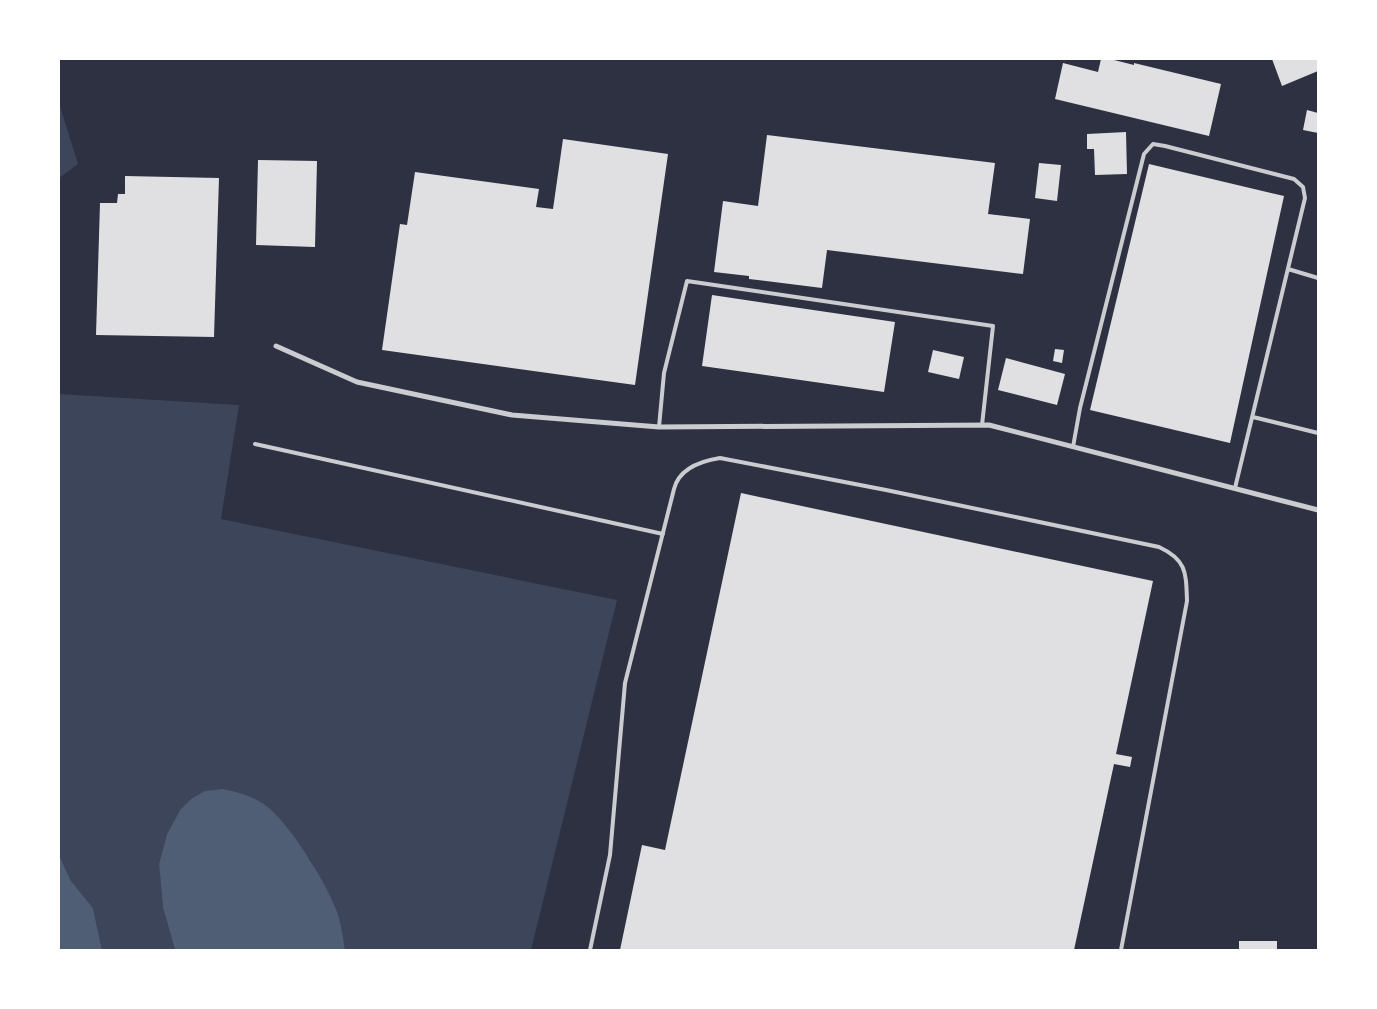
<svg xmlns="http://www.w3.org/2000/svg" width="1377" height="1009" font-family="'Archivo Narrow',sans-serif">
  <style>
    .green { fill: #3c4559 }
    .water { fill: #4f5d75 }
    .building { fill: #e0e0e3 }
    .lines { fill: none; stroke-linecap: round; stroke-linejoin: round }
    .service { stroke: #caccd0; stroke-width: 4 }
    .minor { stroke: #caccd0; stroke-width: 5 }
  </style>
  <rect width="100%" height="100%" fill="#2d3142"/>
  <!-- green -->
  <path class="green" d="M 59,103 L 78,164 L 59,178 Z
    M 59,394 L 239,405 L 221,519 L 617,600 L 531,950 L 345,950 L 336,909 L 310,859 L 180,810 L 167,834 L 159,864 L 163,908 L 175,950 L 102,950 L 93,908 L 71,881 L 59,855 Z"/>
  <!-- water -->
  <path class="water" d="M 223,789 C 237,792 249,795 262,803 C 286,817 326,882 336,909 C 341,922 343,937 345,950 L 175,950 L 163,908 L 159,864 L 167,834 L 180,810 L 191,799 L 205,791 Z
    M 59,855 L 71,881 L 93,908 L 102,950 L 59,950 Z"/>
  <!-- building -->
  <path class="building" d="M 1101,59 L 1110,59 L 1134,65 L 1134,63 L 1221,84 L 1209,136 L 1055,99 L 1063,63 L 1098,72 Z
    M 1272,59 L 1318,59 L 1318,71 L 1282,86 Z
    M 1307,110 L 1318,113 L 1318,133 L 1303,130 Z
    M 1126,132 L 1127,174 L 1095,175 L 1094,149 L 1087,149 L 1087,134 Z
    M 767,135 L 995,163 L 988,214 L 1030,219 L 1023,274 L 827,250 L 822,288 L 749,279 L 749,276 L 714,272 L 723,201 L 758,206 Z
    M 563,139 L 668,154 L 635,385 L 382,350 L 400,224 L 407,225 L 415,172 L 539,189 L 536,207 L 553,209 Z
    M 258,160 L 317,161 L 315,247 L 256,245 Z
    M 1039,163 L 1061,165 L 1057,201 L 1035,198 Z
    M 1149,164 L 1284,196 L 1230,443 L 1090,410 Z
    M 125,176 L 219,178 L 214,337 L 96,335 L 100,203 L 117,203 L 118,194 L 125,194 Z
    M 712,295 L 895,322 L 884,392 L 702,366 Z
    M 1055,349 L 1064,350 L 1062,363 L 1053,361 Z
    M 933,350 L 964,357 L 959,379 L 928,372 Z
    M 1006,358 L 1065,374 L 1057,405 L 998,390 Z
    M 741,493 L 1153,581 L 1116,754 L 1132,757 L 1130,767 L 1114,764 L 1074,950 L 620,950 L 642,845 L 665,850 Z
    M 1239,941 L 1277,941 L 1277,950 L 1239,950 Z"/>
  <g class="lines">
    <!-- service -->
    <path class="service" d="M 1288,269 L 1318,278
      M 1253,417 L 1318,433
      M 659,427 L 664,373 L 687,281 L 993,326 L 982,425
      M 255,444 L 663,534
      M 1073,447 L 1080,408 L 1144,154 L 1153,144 L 1165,146 L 1294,179 L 1303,187 L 1305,198 L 1235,488
      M 590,950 L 610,855 L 625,683 L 674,489 C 679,469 701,461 720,458 L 886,490 L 1159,547 C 1187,560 1186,573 1187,601 L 1121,950"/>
    <!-- minor -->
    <path class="minor" d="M 276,346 L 357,382 L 512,415 L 659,427 L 989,425 L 1318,510"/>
  </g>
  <!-- border -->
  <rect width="1377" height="1009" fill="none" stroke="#ffffff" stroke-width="120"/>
</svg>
